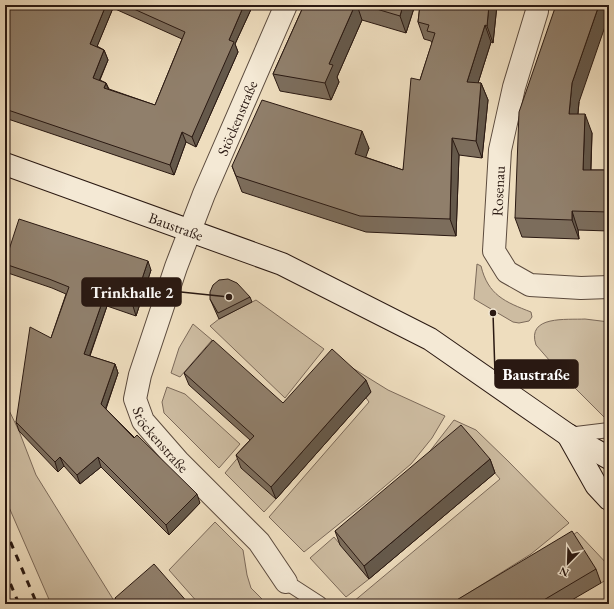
<svg xmlns="http://www.w3.org/2000/svg" width="614" height="609" font-family="'EB Garamond',serif">
  <style>
    .green { fill: #cdbca1; stroke: #7c6a5a }
    .lines { fill: none; stroke-linecap: round; stroke-linejoin: round }
    .service-casing { stroke: #5b4a3d; stroke-width: 16 }
    .minor-casing { stroke: #5b4a3d; stroke-width: 24 }
    .secondary-casing { stroke: #2a1912; stroke-width: 24 }
    .service { stroke: #f4e9d5; stroke-width: 14 }
    .minor { stroke: #f4e9d5; stroke-width: 22 }
    .secondary { stroke: #f4e9d5; stroke-width: 22 }
    .rail { stroke: #2a1912; stroke-width: 3; stroke-dasharray: 7 7; stroke-linecap: butt }
    .wall { fill: #7c6d5c; stroke: #2a1912; fill-rule: evenodd }
    .shaded-wall { fill: #65594b; stroke: #2a1912 }
    .building { fill: #907f6b; stroke: #2a1912 }
    .labels { text-anchor: middle; dominant-baseline: central; stroke-width: 3; stroke-linejoin: round; paint-order: stroke }
    .street-label { font-size: 15px; fill: #2a1912; stroke: #f4e9d5 }
    .leader { fill: none; stroke: #2a1912; stroke-width: 1.5 }
    .callout-dot { fill: #2a1912; stroke: #f4e9d5; stroke-width: 1.5 }
    .callout { fill: #2a1912; stroke: #2a1912; stroke-width: 1.5 }
    .callout-label { font-size: 16px; text-anchor: middle; font-weight: bold; fill: #fff }
  </style>
  <rect width="100%" height="100%" fill="#eeddbe"/>
  <filter id="stains"><feTurbulence type="fractalNoise" baseFrequency=".005" numOctaves="4"/><feColorMatrix values="0 0 0 0 .2 0 0 0 0 .09 0 0 0 0 .02 0 0 0 .5 -.17"/></filter>
  <radialGradient id="worn" r=".72"><stop offset=".6" stop-color="#630" stop-opacity="0"/><stop offset="1" stop-color="#630" stop-opacity=".3"/></radialGradient>
  <!-- green -->
  <path class="green" d="M 477,264 L 481,266 C 488,295 505,302 531,312 L 532,317 L 529,321 L 519,323 L 513,322 L 474,299 Z
    M 256,300 L 324,349 L 285,398 L 210,326 L 219,319 Z
    M 585,319 L 609,322 L 609,416 L 604,417 L 564,377 L 536,345 C 526,315 567,320 585,319 Z
    M 193,324 L 212,340 L 180,377 L 171,373 L 179,348 Z
    M 338,359 L 388,390 L 445,416 L 432,438 L 411,464 L 364,504 L 304,552 L 269,517 L 369,402 Z
    M 167,387 L 185,394 L 240,444 L 219,468 L 164,413 L 162,402 Z
    M 5,402 L 19,431 L 36,475 L 116,604 L 51,604 L 5,498 Z
    M 454,420 L 476,430 L 508,461 L 569,523 L 531,554 L 451,604 L 356,604 L 353,602 L 500,479 L 466,439 L 430,451 Z
    M 246,448 L 276,499 L 264,512 L 225,473 Z
    M 215,522 L 243,550 L 247,575 L 251,588 L 267,604 L 199,604 L 169,570 Z
    M 577,532 L 609,566 L 609,578 L 601,583 L 561,544 Z
    M 334,537 L 369,579 L 346,597 L 310,558 Z"/>
  <g class="lines">
    <!-- service casing -->
    <g class="service-casing">
      <path id="service" d="M 568,435 L 609,430
        M 286,582 L 320,604"/>
    </g>
    <!-- minor casing -->
    <g class="minor-casing">
      <g id="minor">
        <path id="s1" d="M 286,5 L 204,194 L 176,267 L 140,375 L 135,399 L 143,421 L 178,461 L 259,542 L 286,582"/>
        <path d="M 537,5 L 537,11 L 514,87 L 500,150 L 494,251 L 507,272 L 530,285 L 581,288 L 609,287"/>
      </g>
    </g>
    <!-- secondary casing -->
    <g class="secondary-casing">
      <g id="secondary">
        <path id="s2" d="M 5,164 L 282,264 L 430,339 L 568,435 L 609,458"/>
        <path d="M 568,435 L 596,485 L 609,499"/>
      </g>
    </g>
    <!-- service -->
    <use href="#service" class="service"/>
    <!-- minor -->
    <use href="#minor" class="minor"/>
    <!-- secondary -->
    <use href="#secondary" class="secondary"/>
    <!-- rail -->
    <path class="rail" d="M 5,529 L 37,604
      M 5,571 L 19,604"/>
  </g>
  <!-- wall -->
  <path class="wall" d="M 5,5 L 253,5 L 235,44 L 238,52 L 196,147 L 186,142 L 174,175 L 5,118 ZM 113,8 L 182,39 L 155,105 L 109,89 L 106,83 L 100,80 L 108,60 L 104,50 L 97,46 Z
    M 304,5 L 415,5 L 406,33 L 362,20 L 337,77 L 339,82 L 331,100 L 280,91 L 273,74 Z
    M 420,5 L 497,5 L 493,43 L 491,42 L 478,83 L 481,83 L 488,100 L 482,158 L 459,155 L 456,236 L 366,232 L 242,192 L 232,166 L 369,148 L 365,157 L 403,170 L 420,80 L 432,43 L 431,41 L 424,39 L 418,22 Z
    M 579,102 L 578,114 L 592,133 L 591,170 L 609,170 L 609,231 L 578,230 L 579,239 L 522,237 L 515,218 Z
    M 5,262 L 151,270 L 136,316 L 107,306 L 90,356 L 115,364 L 118,373 L 106,409 L 200,503 L 169,535 L 101,467 L 80,484 L 64,466 L 58,472 L 19,431 L 16,422 L 51,338 L 66,294 L 52,288 L 8,273 L 5,266 Z
    M 250,297 L 252,302 L 219,319 L 210,299 Z
    M 184,373 L 283,403 L 371,392 L 276,499 L 241,468 L 236,455 L 250,440 L 189,385 Z
    M 490,459 L 495,473 L 369,579 L 340,545 L 335,531 Z
    M 596,569 L 601,583 L 565,604 L 450,604 Z
    M 115,598 L 189,604 L 118,604 Z"/>
  <!-- shaded-wall -->
  <path class="shaded-wall" d="M 106,5 L 112,5 L 113,8 L 94,54 L 90,44 Z
    M 244,5 L 253,5 L 235,44 L 238,52 L 196,147 L 192,137 L 229,40 Z
    M 355,5 L 357,5 L 362,20 L 337,77 L 339,82 L 331,100 L 325,83 L 329,64 Z
    M 403,5 L 415,5 L 406,33 L 400,16 Z
    M 489,5 L 497,5 L 493,43 L 487,26 Z
    M 599,5 L 609,5 L 609,15 L 579,102 L 576,133 L 569,114 L 572,83 Z
    M 485,25 L 491,42 L 473,99 L 467,82 Z
    M 104,50 L 108,60 L 96,88 L 93,78 Z
    M 106,83 L 110,93 L 104,88 Z
    M 481,83 L 488,100 L 482,158 L 476,141 Z
    M 585,114 L 592,133 L 590,188 L 583,170 Z
    M 362,131 L 369,148 L 361,171 L 355,154 Z
    M 182,132 L 186,142 L 174,175 L 170,165 Z
    M 452,138 L 459,155 L 456,236 L 450,219 Z
    M 572,211 L 578,230 L 579,239 L 572,220 Z
    M 148,261 L 151,270 L 136,316 L 133,306 Z
    M 104,297 L 107,306 L 87,363 L 84,354 Z
    M 115,364 L 118,373 L 104,413 L 101,404 Z
    M 366,380 L 371,392 L 276,499 L 271,487 Z
    M 60,457 L 64,466 L 58,472 L 55,462 Z
    M 98,457 L 101,467 L 80,484 L 77,475 Z
    M 490,459 L 495,473 L 369,579 L 364,566 Z
    M 197,494 L 200,503 L 169,535 L 166,525 Z"/>
  <!-- building -->
  <path class="building" d="M 5,5 L 106,5 L 90,44 L 104,50 L 93,78 L 106,83 L 104,88 L 155,105 L 185,32 L 125,5 L 244,5 L 229,40 L 234,42 L 192,137 L 182,132 L 170,165 L 5,109 Z
    M 304,5 L 355,5 L 329,64 L 333,65 L 325,83 L 273,74 Z
    M 363,5 L 403,5 L 400,16 Z
    M 420,5 L 489,5 L 487,26 L 485,25 L 467,82 L 481,83 L 476,141 L 452,138 L 450,219 L 360,216 L 236,176 L 232,166 L 262,100 L 362,131 L 355,154 L 403,170 L 411,78 L 420,80 L 435,33 L 427,31 L 429,25 L 418,22 Z
    M 556,5 L 599,5 L 572,83 L 569,114 L 585,114 L 583,170 L 609,170 L 609,212 L 572,211 L 572,220 L 515,218 L 519,112 Z
    M 19,219 L 148,261 L 133,306 L 104,297 L 84,354 L 115,364 L 101,404 L 134,438 L 137,435 L 197,494 L 166,525 L 98,457 L 77,475 L 60,457 L 55,462 L 16,422 L 30,327 L 51,338 L 69,287 L 49,279 L 5,264 L 5,262 Z
    M 228,279 L 237,283 L 250,297 L 218,313 L 210,299 L 210,292 L 213,285 L 219,280 Z
    M 213,340 L 283,403 L 332,349 L 366,380 L 271,487 L 236,455 L 254,436 L 184,373 Z
    M 461,425 L 490,459 L 364,566 L 335,531 Z
    M 572,531 L 596,569 L 537,604 L 450,604 Z
    M 154,564 L 189,604 L 121,604 L 115,598 Z"/>
  <g class="labels">
    <!-- street labels -->
    <g class="street-label">
      <text transform="translate(237 118) rotate(-67)">Stöckenstraße</text>
      <text transform="translate(498 191) rotate(-87)">Rosenau</text>
      <text stroke="none"><textPath href="#s2" startOffset="182">Baustraße</textPath></text>
      <text stroke="none"><textPath href="#s1" startOffset="471">Stöckenstraße</textPath></text>
    </g>
  </g>
  <!-- callouts -->
  <path class="leader" d="M229 297L181 292M493 313L495 374"/>
  <g class="callout-dot">
    <circle cx="229" cy="297" r="4"/>
    <circle cx="493" cy="313" r="4"/>
  </g>
  <g class="callout">
    <rect x="82" y="278" width="99" height="28" rx="4"/>
    <rect x="495" y="360" width="83" height="28" rx="4"/>
  </g>
  <g class="callout-label">
    <text x="132" y="298">Trinkhalle 2</text>
    <text x="536" y="380">Baustraße</text>
  </g>
  <!-- margin -->
  <rect width="614" height="609" fill="none" stroke="#eeddbe" stroke-width="20"/>
  <rect x="6" y="6" width="602" height="597" fill="none" stroke="#2a1912" stroke-width="2"/>
  <rect x="10" y="10" width="594" height="589" fill="none" stroke="#2a1912"/>
  <!-- north arrow -->
  <g transform="translate(568 563) rotate(203)" stroke="#f4e9d5" stroke-width="3" paint-order="stroke">
  <path d="M0-3L7 15L0 10L-7 15Z" fill="#2a1912"/>
  <text y="-6" font-size="11" font-weight="bold" text-anchor="middle" fill="#2a1912">N</text>
  </g>
  <rect width="100%" height="100%" filter="url(#stains)"/>
  <rect width="100%" height="100%" fill="url(#worn)"/>
</svg>
